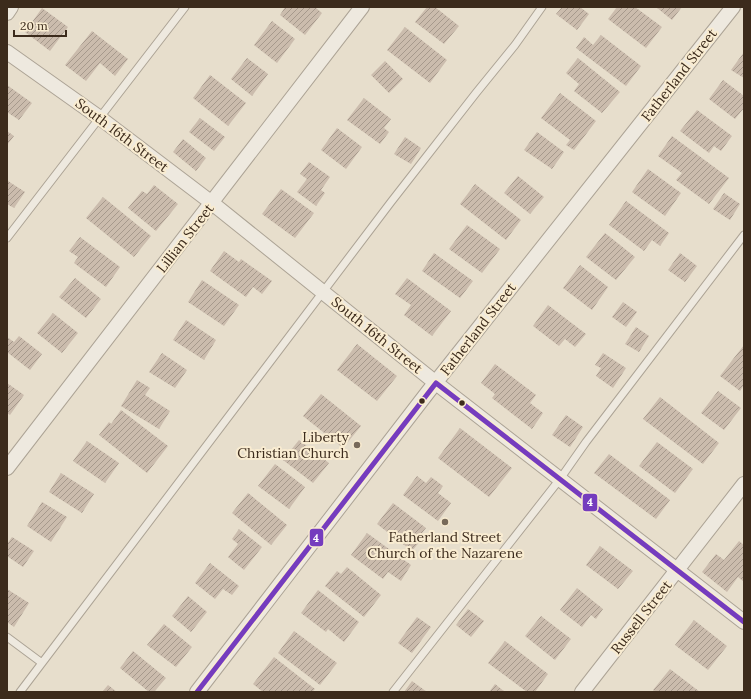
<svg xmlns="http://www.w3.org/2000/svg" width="751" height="699" font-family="Lora,serif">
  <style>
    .building { fill: url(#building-hatch) }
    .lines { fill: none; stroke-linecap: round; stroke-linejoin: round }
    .lane-casing { stroke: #aca395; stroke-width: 9 }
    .street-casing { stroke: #aca395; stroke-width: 16 }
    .lane { stroke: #eee9df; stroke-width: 7 }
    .street { stroke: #eee9df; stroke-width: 14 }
    .bus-1-casing { stroke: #f9ecd1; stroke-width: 8 }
    .bus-1 { stroke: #753cbe; stroke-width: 5 }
    .bus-dot { fill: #3c2b1c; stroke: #f9ecd1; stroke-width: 1.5 }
    .poi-dot { fill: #786a5a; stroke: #f9ecd1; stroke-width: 1.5 }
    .labels { text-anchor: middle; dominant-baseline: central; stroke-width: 4; stroke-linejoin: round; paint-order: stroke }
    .street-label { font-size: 14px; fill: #3c2b1c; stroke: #f9ecd1 }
    .poi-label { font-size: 14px; fill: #3c2b1c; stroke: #f9ecd1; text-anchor: end }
    .line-badge { stroke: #f9ecd1; stroke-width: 1.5 }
    .badge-label { font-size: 11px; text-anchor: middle; font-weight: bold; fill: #fff }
  </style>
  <defs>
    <pattern id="building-hatch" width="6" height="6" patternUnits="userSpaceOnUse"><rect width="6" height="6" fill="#cbbcad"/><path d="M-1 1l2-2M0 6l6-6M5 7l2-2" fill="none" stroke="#a6998c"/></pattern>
  </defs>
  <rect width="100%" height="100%" fill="#e7decc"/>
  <!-- building -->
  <path class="building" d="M 285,7 L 315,7 L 322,13 L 305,35 L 280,15 Z
    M 427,7 L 435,7 L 459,26 L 444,44 L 415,22 Z
    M 562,7 L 580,7 L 589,14 L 577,30 L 556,14 Z
    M 617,7 L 635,7 L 662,27 L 646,48 L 608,19 Z
    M 656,7 L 682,7 L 672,20 Z
    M 42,8 L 68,27 L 50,51 L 25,32 Z
    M 272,21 L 295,39 L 277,63 L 254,45 Z
    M 405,27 L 447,60 L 430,83 L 387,50 Z
    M 92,31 L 128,59 L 115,76 L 100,63 L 86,81 L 65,65 Z
    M 601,35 L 641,66 L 626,86 L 576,48 L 584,37 L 593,45 Z
    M 744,52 L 744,78 L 731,70 Z
    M 247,58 L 268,74 L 252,96 L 231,79 Z
    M 578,58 L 620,92 L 602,113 L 574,91 L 579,84 L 566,73 Z
    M 385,61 L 403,79 L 389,93 L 371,75 Z
    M 210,75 L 246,103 L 228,126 L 193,98 Z
    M 723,80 L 744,96 L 744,108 L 735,119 L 709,99 Z
    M 7,85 L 32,103 L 19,120 L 7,112 Z
    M 560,93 L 596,121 L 574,150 L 566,145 L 570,140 L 541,118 Z
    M 364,98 L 391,119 L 384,128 L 389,132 L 380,144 L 347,120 Z
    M 697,110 L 732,136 L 721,151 L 714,146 L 709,153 L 680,131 Z
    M 200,118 L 225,137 L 214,151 L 189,132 Z
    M 337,128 L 362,147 L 346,169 L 321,150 Z
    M 7,131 L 14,136 L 7,145 Z
    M 537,132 L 564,152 L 552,169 L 524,150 Z
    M 672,136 L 729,178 L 709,204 L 676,180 L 682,173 L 658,156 Z
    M 405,137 L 421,148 L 411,164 L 394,154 Z
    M 183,139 L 206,158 L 196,171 L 173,152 Z
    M 309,162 L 330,177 L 321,190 L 325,193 L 316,206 L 297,192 L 307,179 L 300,174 Z
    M 648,169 L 681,193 L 665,216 L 632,192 Z
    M 518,176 L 544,197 L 530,214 L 504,193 Z
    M 8,181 L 25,192 L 14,208 L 7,204 Z
    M 475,184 L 521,220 L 506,240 L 460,204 Z
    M 154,185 L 178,204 L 156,231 L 128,208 L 142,191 L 147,194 Z
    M 281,189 L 314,213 L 295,238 L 262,214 Z
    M 724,193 L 740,204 L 730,220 L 713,209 Z
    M 103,197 L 151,236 L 134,257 L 86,218 Z
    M 626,201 L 669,233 L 660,246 L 652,240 L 644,251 L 609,225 Z
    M 467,225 L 500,249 L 482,273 L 449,249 Z
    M 605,233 L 635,257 L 616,280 L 586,257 Z
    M 80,237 L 120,267 L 106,287 L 74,263 L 78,257 L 69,251 Z
    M 224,251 L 239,262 L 241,259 L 272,281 L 262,294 L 253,287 L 246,297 L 210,271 Z
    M 434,253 L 473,281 L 460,298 L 422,271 Z
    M 680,253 L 697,266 L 685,282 L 668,270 Z
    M 580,265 L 608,287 L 592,310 L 563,288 Z
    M 75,278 L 101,299 L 86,318 L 59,297 Z
    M 407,278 L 451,311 L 432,336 L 404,315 L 411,305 L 395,294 Z
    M 202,280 L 239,305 L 224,326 L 188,302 Z
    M 623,302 L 637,312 L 626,327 L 612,317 Z
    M 548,305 L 586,334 L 575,347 L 565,339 L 559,346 L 533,326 Z
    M 53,313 L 78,333 L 62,353 L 37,333 Z
    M 186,320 L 216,340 L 204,360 L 173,340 Z
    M 636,327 L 649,336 L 639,352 L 625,344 Z
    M 19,336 L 42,354 L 30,370 L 7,352 L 7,337 L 14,342 Z
    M 357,344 L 397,376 L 377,401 L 337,370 Z
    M 744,345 L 744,385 L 740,391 L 720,376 Z
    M 162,353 L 187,370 L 175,388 L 149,372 Z
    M 603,353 L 626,368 L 613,388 L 596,376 L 601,368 L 595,365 Z
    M 495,364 L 536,395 L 530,403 L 543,413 L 532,429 L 492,398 L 495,394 L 481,383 Z
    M 137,380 L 150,388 L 145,395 L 170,411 L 159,429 L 121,406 Z
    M 7,383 L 24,395 L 10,415 L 7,413 Z
    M 718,391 L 741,408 L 724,430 L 701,413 Z
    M 321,394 L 361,426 L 343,448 L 303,416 Z
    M 660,397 L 719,443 L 703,464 L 643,419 Z
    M 121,410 L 168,446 L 147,473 L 99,435 L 109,422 L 111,424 Z
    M 566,415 L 583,427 L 570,447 L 552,435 Z
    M 460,428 L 512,468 L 489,497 L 438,458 Z
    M 299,440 L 329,463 L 313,483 L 283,460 Z
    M 87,441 L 119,463 L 105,483 L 73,461 Z
    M 657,442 L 693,469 L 675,493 L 639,466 Z
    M 609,454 L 670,500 L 656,519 L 594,473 Z
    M 275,464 L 305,487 L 289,509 L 258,486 Z
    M 61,473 L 94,494 L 82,513 L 49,492 Z
    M 417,476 L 426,483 L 431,477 L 443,486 L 438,493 L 451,503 L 438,521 L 403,495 Z
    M 248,493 L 287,525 L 271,545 L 232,513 Z
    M 42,502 L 67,517 L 51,542 L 27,526 Z
    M 393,503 L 426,528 L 418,538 L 421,540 L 412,551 L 377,524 Z
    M 239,529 L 262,547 L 244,570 L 228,557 L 238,544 L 232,539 Z
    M 367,533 L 411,565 L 401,581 L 388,572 L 383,579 L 351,555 Z
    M 12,537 L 34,551 L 23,567 L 7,556 L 7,544 Z
    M 739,541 L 744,545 L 744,582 L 738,577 L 727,592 L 702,572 L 716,554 L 724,560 Z
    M 600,546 L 633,571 L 618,589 L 586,565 Z
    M 210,563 L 239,586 L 232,595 L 223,589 L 215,599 L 195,583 Z
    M 347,567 L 381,595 L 364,617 L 325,586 L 337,571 L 341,574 Z
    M 577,588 L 603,609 L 596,619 L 591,615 L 582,627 L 560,610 Z
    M 7,589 L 29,603 L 14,627 L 7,622 Z
    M 318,590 L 359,622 L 344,642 L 328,629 L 326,632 L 301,613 Z
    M 188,596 L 207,612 L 191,632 L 172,616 Z
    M 468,609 L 484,621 L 471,637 L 456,625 Z
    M 541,616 L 571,639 L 555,660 L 525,636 Z
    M 417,617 L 431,627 L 412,653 L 398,643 Z
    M 694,620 L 727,646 L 708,670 L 675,645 Z
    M 164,624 L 192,647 L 176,667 L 147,645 Z
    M 294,631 L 337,663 L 320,685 L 278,653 Z
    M 505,641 L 548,674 L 535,692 L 527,692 L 488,663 Z
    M 133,651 L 166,678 L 154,692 L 149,692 L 120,668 Z
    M 274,657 L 315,689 L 312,692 L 263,692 L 253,684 Z
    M 670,669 L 700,692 L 656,692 L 653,690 Z
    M 412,681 L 427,692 L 404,692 Z
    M 495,684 L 505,692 L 489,692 Z
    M 108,685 L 117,692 L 102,692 Z"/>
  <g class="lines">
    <!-- lane casing -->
    <g class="lane-casing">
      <path id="lane" d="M 7,238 L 185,7
        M 7,637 L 42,663
        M 20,692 L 391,202 L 476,93 L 515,45 L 542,7
        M 393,692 L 560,479 L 586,442 L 744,235"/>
    </g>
    <!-- street casing -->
    <g class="street-casing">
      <path id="street" d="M 7,13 L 11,7
        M 7,52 L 100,118 L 212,203 L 436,383 L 744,622
        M 7,468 L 362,7
        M 197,692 L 428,392 L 733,7
        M 582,692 L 744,484"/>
    </g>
    <!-- lane -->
    <use href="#lane" class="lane"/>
    <!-- street -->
    <use href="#street" class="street"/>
    <!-- bus-1 casing -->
    <g class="bus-1-casing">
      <path id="bus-1" d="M 197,692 L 436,383 L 744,622"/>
    </g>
    <!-- bus-1 -->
    <use href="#bus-1" class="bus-1"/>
  </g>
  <!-- markers -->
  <g class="bus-dot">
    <circle cx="422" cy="401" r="3.5"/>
    <circle cx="462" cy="403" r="3.5"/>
  </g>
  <g class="poi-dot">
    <circle cx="357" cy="445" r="4"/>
    <circle cx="445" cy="522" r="4"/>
  </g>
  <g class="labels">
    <!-- street labels -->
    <g class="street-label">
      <text transform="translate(679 75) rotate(-52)">Fatherland Street</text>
      <text transform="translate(122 135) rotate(37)">South 16th Street</text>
      <text transform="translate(185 238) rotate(-52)">Lillian Street</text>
      <text transform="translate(478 329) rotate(-52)">Fatherland Street</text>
      <text transform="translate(377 335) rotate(39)">South 16th Street</text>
      <text transform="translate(641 617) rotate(-52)">Russell Street</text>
    </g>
    <!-- poi labels -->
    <g class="poi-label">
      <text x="349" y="437">Liberty<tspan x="349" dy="16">Christian Church</tspan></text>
      <text x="445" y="537" text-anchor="middle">Fatherland Street<tspan x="445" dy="16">Church of the Nazarene</tspan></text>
    </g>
  </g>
  <g class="line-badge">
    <rect x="582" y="493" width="16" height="19" rx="4" fill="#753cbe"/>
    <rect x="309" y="528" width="15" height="19" rx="4" fill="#753cbe"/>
  </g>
  <g class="badge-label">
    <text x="590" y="506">4</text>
    <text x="316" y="542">4</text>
  </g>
  <!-- border -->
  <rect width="751" height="699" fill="none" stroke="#3c2b1c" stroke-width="16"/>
  <!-- scale -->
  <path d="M14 30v6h52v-6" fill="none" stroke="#3c2b1c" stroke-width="2"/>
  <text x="20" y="30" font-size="12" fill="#3c2b1c" stroke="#f9ecd1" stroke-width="3" paint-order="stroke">20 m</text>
</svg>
